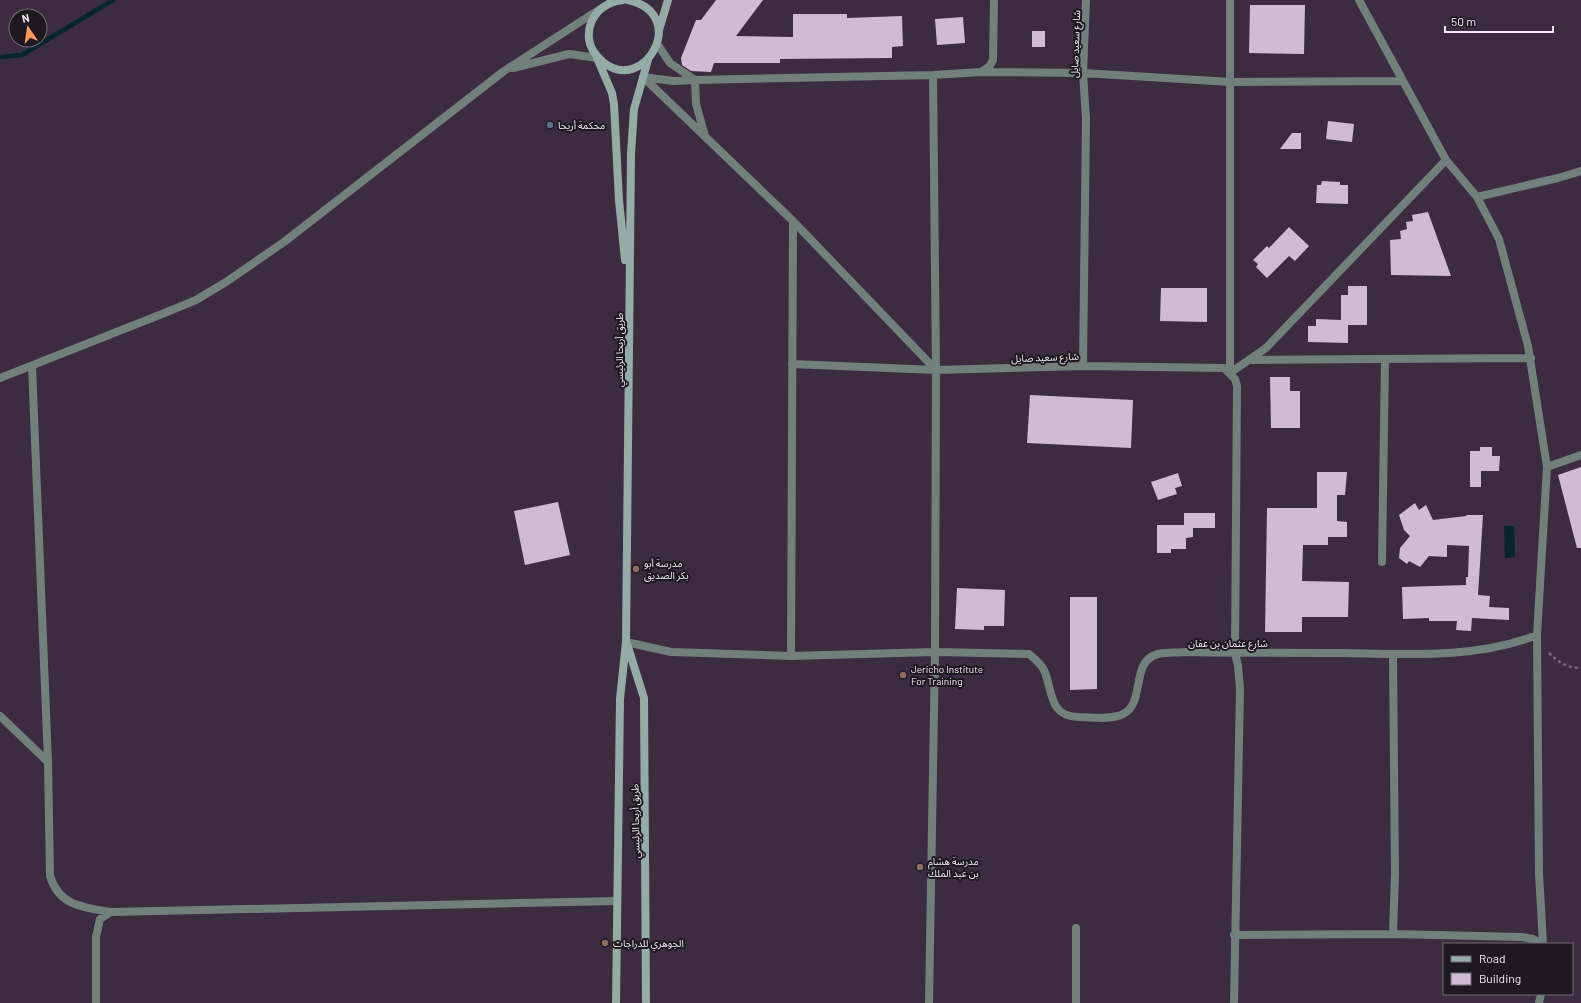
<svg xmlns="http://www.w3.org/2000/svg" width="1581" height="1003" font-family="Barlow,'Noto Sans Arabic',sans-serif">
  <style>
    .water { fill: #05262c }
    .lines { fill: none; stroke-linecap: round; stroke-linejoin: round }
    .stream { stroke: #05262c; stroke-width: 4.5 }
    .building { fill: #cfbcd3 }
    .path { stroke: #7b6f7f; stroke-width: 2.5; stroke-dasharray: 3 3; stroke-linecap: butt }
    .minor { stroke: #72807c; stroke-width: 8 }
    .tertiary { stroke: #72807c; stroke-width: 8 }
    .secondary { stroke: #95aba5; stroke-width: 8 }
    .service-dot { fill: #5c6f8a; stroke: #1e1820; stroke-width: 1.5 }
    .education-dot { fill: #8d6e63; stroke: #1e1820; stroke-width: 1.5 }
    .labels { text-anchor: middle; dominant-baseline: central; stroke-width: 4; stroke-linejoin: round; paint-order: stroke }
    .street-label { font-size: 10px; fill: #f1e8f4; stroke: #1e1820 }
    .poi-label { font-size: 10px; fill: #f1e8f4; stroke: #1e1820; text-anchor: start }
  </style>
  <rect width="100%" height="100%" fill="#3b2d3f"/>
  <!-- water -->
  <path class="water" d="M 1504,526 L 1514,526 L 1515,557 L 1505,558 Z"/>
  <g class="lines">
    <!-- stream -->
    <path class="stream" d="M 0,57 L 22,55 L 113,0"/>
  </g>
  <!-- building -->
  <path class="building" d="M 716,0 L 763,0 L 736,36 L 793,37 L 793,14 L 847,14 L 847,18 L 902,16 L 903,46 L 892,47 L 892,58 L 780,59 L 780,63 L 714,63 L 711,72 L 691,71 L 682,65 L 681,58 L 696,20 L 701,20 Z
    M 1250,5 L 1305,5 L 1304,54 L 1249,53 Z
    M 963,17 L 965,43 L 937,45 L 935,19 Z
    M 1032,31 L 1045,31 L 1045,47 L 1032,47 Z
    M 1328,121 L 1354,124 L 1352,142 L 1326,139 Z
    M 1292,133 L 1301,133 L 1301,149 L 1280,149 Z
    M 1322,181 L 1340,182 L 1340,185 L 1348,185 L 1348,204 L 1316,203 L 1317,185 L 1321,185 Z
    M 1428,212 L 1451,276 L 1391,275 L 1390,240 L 1401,239 L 1400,231 L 1407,229 L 1406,222 L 1413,221 L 1412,215 Z
    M 1289,227 L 1309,246 L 1295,261 L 1289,256 L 1267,278 L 1256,267 L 1258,264 L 1253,260 L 1267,246 L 1269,248 Z
    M 1348,286 L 1367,286 L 1367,325 L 1348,325 L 1348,343 L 1308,342 L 1308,326 L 1316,326 L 1316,319 L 1341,320 L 1341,295 L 1348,295 Z
    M 1161,288 L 1207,288 L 1207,322 L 1160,321 Z
    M 1270,377 L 1290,377 L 1290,391 L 1300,391 L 1300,428 L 1271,428 Z
    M 1030,395 L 1133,400 L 1131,448 L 1027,443 Z
    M 1480,447 L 1492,447 L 1492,456 L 1500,456 L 1499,471 L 1481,471 L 1481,487 L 1470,487 L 1470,451 L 1480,451 Z
    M 1581,467 L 1581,548 L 1577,548 L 1558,475 Z
    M 1317,472 L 1347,472 L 1345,495 L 1337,495 L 1337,521 L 1347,522 L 1347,537 L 1328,537 L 1328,545 L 1303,545 L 1302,581 L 1349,582 L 1348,617 L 1302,617 L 1302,632 L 1265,632 L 1267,508 L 1317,508 Z
    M 1178,473 L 1182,486 L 1175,488 L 1177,494 L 1158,500 L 1151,482 Z
    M 558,502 L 570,555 L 525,565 L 514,511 Z
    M 1415,503 L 1419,510 L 1426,505 L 1433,520 L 1466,516 L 1467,515 L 1483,515 L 1478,595 L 1490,596 L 1489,607 L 1509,608 L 1509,620 L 1472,618 L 1471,631 L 1456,630 L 1457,621 L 1429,621 L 1429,618 L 1403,619 L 1402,587 L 1466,585 L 1466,577 L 1468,577 L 1469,546 L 1447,545 L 1447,557 L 1429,556 L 1420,567 L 1409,561 L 1407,564 L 1399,558 L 1400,548 L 1410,536 L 1404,530 L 1399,515 Z
    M 1184,513 L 1215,513 L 1215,528 L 1193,528 L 1193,537 L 1186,538 L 1186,549 L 1171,549 L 1171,553 L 1157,553 L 1157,525 L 1184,525 Z
    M 957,588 L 1005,590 L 1004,626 L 984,626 L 984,630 L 955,629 Z
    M 1070,597 L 1097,597 L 1097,689 L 1070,690 Z"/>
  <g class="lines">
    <!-- path -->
    <path class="path" d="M 1549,653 C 1558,662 1568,668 1581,668"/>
    <!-- minor -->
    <path class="minor" d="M 1359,0 L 1446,160 L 1477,197 L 1499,239 L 1528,346 L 1547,467 L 1537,635 L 1539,873 L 1543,944
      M 658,45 L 670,63 L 695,80 L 933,75 L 981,72 L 989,67 L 993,60 L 994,0
      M 981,72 L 1083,73 L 1231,82 L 1402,81
      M 933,75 L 936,370 L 1083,366 L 1086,119 L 1083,73 L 1086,0
      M 643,77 L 793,221 L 791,656
      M 643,77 L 673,81 L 695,80 L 696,104 L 705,136
      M 1477,197 L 1558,178 L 1581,171
      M 793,221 L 936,370 L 935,652 L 929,1003
      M 1249,360 L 1531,358
      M 792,364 L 936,370
      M 32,366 L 48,762 L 50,876 C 59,906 84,908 111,912
      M 1083,366 L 1224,368 L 1235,379 L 1237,386 L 1235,653 L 1238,666 L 1240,689 L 1234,1003
      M 1230,373 L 1230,0
      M 1230,373 L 1266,348 L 1446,160
      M 1547,467 L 1581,455
      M 1382,562 L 1385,359
      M 626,642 L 671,652 L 791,656 L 935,652 L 1029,654 C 1035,659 1041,664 1044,670 C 1053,690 1048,716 1078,717 C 1091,717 1108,720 1121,715 C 1147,705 1129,661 1158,654 C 1166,652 1177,653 1185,652 C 1238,653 1290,653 1343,653 C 1407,654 1476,659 1537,635
      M 0,716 L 48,762
      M 1076,928 L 1076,1003
      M 1393,934 L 1395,874 L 1393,655
      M 1234,935 L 1393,934 L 1522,937 L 1533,939 L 1541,944
      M 96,1003 L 96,937 L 100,919 L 111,912 L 617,901
      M 1539,1003 L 1541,994"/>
    <!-- tertiary -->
    <path class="tertiary" d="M 513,68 L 569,54 L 597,58
      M 0,378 L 162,314 L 196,300 L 226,282 L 284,242 L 504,71 L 600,9"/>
    <!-- secondary -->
    <path class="secondary" d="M 623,0 C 602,2 587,18 589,39 C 590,49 596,56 603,62 C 644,96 691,14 628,0
      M 659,30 L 668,0
      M 597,58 L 612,93 L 614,104 L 619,200 L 625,260
      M 627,644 L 644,698 L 646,1003
      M 616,1003 L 620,699 L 626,642 L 631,154 L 634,109 L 648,60"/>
  </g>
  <!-- markers -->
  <circle class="service-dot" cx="550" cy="125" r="4"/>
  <g class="education-dot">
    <circle cx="636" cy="569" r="4"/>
    <circle cx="903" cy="675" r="4"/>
    <circle cx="920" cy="867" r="4"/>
    <circle cx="605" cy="943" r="4"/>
  </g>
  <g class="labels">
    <!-- street labels -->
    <g class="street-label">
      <text transform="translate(1075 44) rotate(-88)">شارع سعيد صايل</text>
      <text transform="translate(619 350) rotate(-90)">طريق أريحا الرئيسي</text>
      <text transform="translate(1045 357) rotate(-2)">شارع سعيد صايل</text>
      <text x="1228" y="643">شارع عثمان بن عفان</text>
      <text transform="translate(635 821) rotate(-91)">طريق أريحا الرئيسي</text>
    </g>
    <!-- poi labels -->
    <g class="poi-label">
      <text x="558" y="125">محكمة أريحا</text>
      <text x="644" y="563">مدرسة أبو<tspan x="644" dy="12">بكر الصديق</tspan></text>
      <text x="911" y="669">Jericho Institute<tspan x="911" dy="12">For Training</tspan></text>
      <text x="928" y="861">مدرسة هشام<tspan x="928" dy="12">بن عبد الملك</tspan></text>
      <text x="613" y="943">الجوهري للدراجات</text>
    </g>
  </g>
  <!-- legend -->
  <rect x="1443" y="943" width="130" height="52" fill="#1e1820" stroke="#726b75"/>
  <rect x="1451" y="956" width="20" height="6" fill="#95aba5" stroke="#726b75"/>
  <text x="1479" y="963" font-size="12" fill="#f1e8f4">Road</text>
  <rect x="1451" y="973" width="20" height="12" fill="#cfbcd3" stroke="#726b75"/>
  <text x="1479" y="983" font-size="12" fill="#f1e8f4">Building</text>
  <!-- north arrow -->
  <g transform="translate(28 28) rotate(347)"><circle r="19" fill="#1e1820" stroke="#726b75"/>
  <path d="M0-3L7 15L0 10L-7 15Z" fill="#fe9b59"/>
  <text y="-6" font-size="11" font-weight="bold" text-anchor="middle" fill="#f1e8f4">N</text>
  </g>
  <!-- scale -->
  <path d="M1445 26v6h108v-6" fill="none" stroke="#f1e8f4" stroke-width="2"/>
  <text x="1451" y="26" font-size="12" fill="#f1e8f4" stroke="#1e1820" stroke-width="3" paint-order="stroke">50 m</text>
</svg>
